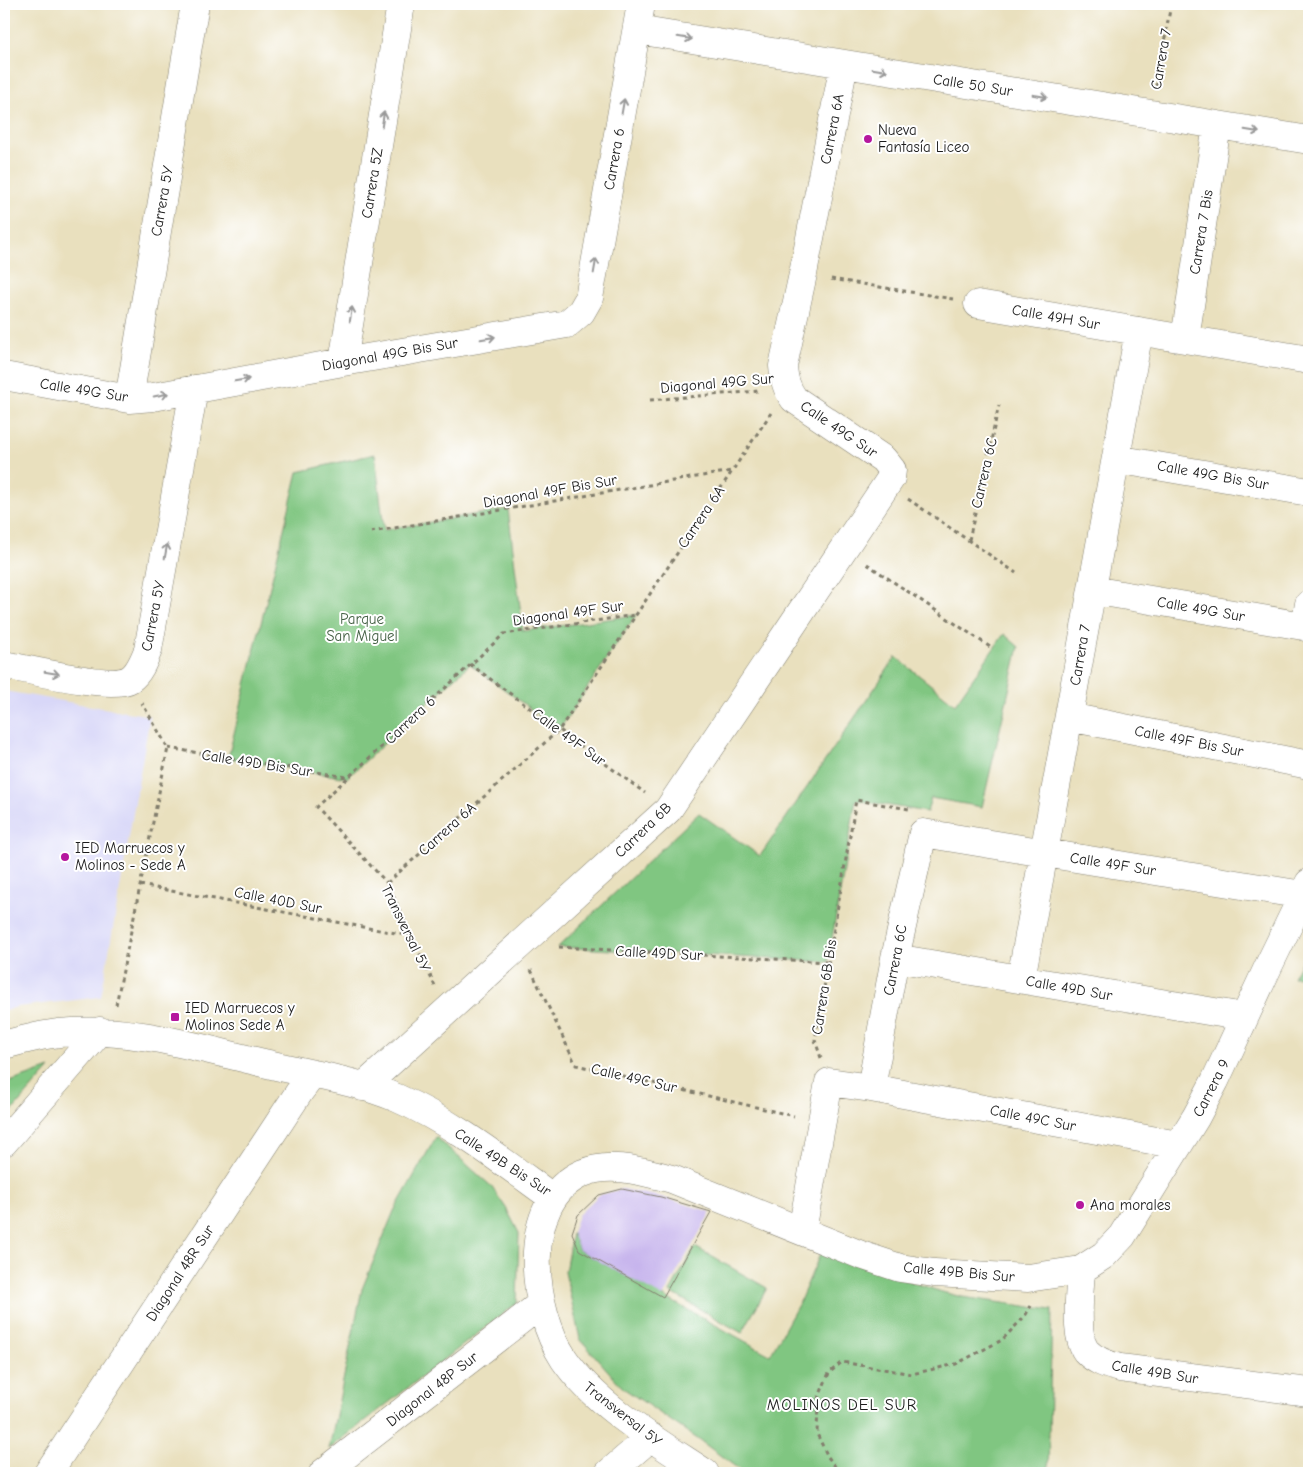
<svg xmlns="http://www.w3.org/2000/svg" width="1313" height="1477" font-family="'Comic Neue',sans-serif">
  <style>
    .built { fill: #d8d7f8 }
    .green { fill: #80c681; stroke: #4e714e }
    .building { fill: #c4b1ec }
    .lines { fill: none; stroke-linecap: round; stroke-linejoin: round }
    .minor-casing { stroke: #827e6d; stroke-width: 29 }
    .path { stroke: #827e6d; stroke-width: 3; stroke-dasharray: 4 4; stroke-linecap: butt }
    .minor { stroke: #fff; stroke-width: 28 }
    .oneway { stroke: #999 }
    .poi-dot { fill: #b5179e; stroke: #fff; stroke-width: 2 }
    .labels { text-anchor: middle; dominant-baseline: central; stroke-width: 4; stroke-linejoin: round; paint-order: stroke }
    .street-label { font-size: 15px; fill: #1c1c1c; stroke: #fff }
    .poi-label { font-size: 15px; fill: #1c1c1c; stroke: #fff; text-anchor: start }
    .park-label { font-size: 15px; fill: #446044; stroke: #fff }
    .neighbourhood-label { font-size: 16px; letter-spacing: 1px; fill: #1c1c1c; stroke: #fff }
  </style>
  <rect width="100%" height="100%" fill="#fff"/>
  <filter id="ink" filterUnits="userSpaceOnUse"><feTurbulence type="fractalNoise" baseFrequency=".02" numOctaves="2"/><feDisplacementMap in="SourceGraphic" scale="10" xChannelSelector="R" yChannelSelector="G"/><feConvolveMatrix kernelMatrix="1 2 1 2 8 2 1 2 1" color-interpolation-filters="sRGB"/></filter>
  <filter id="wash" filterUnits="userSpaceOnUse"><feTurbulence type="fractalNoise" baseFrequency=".0096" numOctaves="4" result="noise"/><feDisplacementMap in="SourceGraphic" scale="20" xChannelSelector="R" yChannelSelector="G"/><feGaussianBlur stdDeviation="1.12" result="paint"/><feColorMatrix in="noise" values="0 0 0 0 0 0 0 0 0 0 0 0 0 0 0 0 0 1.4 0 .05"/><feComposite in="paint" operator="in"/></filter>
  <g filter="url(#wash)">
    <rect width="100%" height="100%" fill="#e9e0be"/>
    <!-- built -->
    <path class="built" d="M 4,691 L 150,716 L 101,997 L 17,1007 L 4,1011 Z"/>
    <!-- green -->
    <path class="green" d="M 375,454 L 384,530 L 508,509 L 523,631 L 636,615 L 559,730 L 470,664 L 347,778 L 228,758 L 298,472 Z
      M 1004,634 L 1019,647 L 982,807 L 931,798 L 927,812 L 856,800 L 828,962 L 558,947 L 699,813 L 760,856 L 896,657 L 955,704 Z
      M 1309,948 L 1309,976 L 1293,977 Z
      M 50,1068 L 4,1120 L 4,1084 Z
      M 436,1137 L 491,1186 L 506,1208 L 519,1233 L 517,1303 L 329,1449 L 362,1289 L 394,1211 Z
      M 572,1233 L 579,1250 L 770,1355 L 800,1301 L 821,1252 L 942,1292 L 962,1297 L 1052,1310 L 1048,1473 L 744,1473 L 702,1442 L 623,1388 L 580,1339 L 565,1272 Z
      M 695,1247 L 767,1288 L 742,1333 L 670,1292 Z"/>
    <g id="blocks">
      <!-- building -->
      <path class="building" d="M 622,1189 L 661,1197 L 711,1212 L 663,1297 L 579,1250 L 572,1233 L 578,1215 L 599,1195 Z"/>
    </g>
  </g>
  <g filter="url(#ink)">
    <use href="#blocks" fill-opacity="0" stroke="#827e6d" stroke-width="1"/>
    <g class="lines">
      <!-- minor casing -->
      <g class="minor-casing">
        <path id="minor" d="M 637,30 L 1309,140
          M 978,304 L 1309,360
          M 1185,339 L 1217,125
          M 343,362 L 401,4
          M 4,376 L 129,399 L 153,397 L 343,362 L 567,324 L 581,312 L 589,298 L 641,4
          M 129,399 L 195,4
          M 1116,459 L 1309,492
          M 1092,590 L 1309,627
          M 1305,627 L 1309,604
          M 4,665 C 26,669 113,690 130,679 C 139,673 144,660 148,650 L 194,389
          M 1069,717 L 1309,765
          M 895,958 L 1244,1017
          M 1021,979 L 1139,331
          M 4,1045 C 22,1040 41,1035 59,1033 C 128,1025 202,1049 268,1064 C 310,1074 357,1081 397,1098 C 454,1123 503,1162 553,1198
          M 363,1087 L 668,810 L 891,478 L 892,470 L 883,459 L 794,399 C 786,388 784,379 783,366 L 803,274 L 844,64
          M 871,1088 L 895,958 L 923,833 L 1303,895
          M 4,1142 L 100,1031
          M 802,1231 L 829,1082 L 871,1088 L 1178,1145
          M 1081,1270 C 1080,1290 1074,1335 1086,1351 C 1095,1361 1108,1365 1120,1368 L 1309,1392
          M 48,1473 L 300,1091 L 313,1074
          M 323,1473 L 541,1304
          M 609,1473 L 651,1437
          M 705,1473 C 658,1442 596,1406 564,1359 C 532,1311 517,1202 583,1173 C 611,1161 644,1172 672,1179 L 861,1255 L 900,1268 L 934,1273 L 1028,1278 L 1081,1270 L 1104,1255 L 1122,1236 L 1196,1117 L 1215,1081 L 1269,965 L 1309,883"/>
      </g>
      <!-- path -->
      <path class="path" d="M 1156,87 L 1171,4
        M 831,279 L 953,299
        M 650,400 L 759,391
        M 908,499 L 1016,573
        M 371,532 L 732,471
        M 969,540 L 999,405
        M 867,564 L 990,647
        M 470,664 L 645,793
        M 168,748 L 347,777
        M 387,883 L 559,730 L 771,413
        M 140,885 L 411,936
        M 559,947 L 828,962
        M 531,970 L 576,1065 L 794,1116
        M 435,986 L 387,883 L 316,807 L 504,634 L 636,615
        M 116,1005 L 168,748 L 142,703
        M 821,1058 L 815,1040 L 856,800 L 909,809
        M 840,1473 L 828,1457 L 817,1434 L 818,1399 L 829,1373 L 842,1362 L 912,1374 L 956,1364 L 1002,1340 L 1025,1316 L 1031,1306"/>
      <!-- minor -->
      <use href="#minor" class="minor"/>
    </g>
    <!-- one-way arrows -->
    <defs><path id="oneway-shaft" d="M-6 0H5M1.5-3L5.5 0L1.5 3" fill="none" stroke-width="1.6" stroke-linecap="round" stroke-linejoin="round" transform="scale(1.25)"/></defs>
    <g class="oneway">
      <use href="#oneway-shaft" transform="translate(685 38) rotate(9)"/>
      <use href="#oneway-shaft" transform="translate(880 70) rotate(9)"/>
      <use href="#oneway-shaft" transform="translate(1040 96) rotate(9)"/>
      <use href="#oneway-shaft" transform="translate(623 106) rotate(-80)"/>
      <use href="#oneway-shaft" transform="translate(383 119) rotate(-81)"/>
      <use href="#oneway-shaft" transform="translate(1252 131) rotate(9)"/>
      <use href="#oneway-shaft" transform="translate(595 266) rotate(-80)"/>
      <use href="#oneway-shaft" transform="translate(351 314) rotate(-81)"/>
      <use href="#oneway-shaft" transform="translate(488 338) rotate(-10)"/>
      <use href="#oneway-shaft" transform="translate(242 380) rotate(-10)"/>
      <use href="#oneway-shaft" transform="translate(161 395) rotate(-11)"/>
      <use href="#oneway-shaft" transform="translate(166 551) rotate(-80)"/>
      <use href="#oneway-shaft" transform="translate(52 673) rotate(10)"/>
    </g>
  </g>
  <!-- markers -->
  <g class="poi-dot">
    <circle cx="868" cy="139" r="5"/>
    <circle cx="65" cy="857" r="5"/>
    <rect x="170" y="1012" width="10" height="10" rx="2.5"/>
    <circle cx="1080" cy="1205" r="5"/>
  </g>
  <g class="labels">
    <!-- street labels -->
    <g class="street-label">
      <text transform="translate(1161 59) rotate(-80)">Carrera 7</text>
      <text transform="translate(973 85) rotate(9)">Calle 50 Sur</text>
      <text transform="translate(832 129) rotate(-79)">Carrera 6A</text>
      <text transform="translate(614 159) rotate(-80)">Carrera 6</text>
      <text transform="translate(372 183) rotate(-81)">Carrera 5Z</text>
      <text transform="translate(162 201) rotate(-80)">Carrera 5Y</text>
      <text transform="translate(1201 232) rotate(-81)">Carrera 7 Bis</text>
      <text transform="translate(1056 317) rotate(10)">Calle 49H Sur</text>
      <text transform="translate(390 354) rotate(-10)">Diagonal 49G Bis Sur</text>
      <text transform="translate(717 383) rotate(-5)">Diagonal 49G Sur</text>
      <text transform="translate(84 390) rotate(9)">Calle 49G Sur</text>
      <text transform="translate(839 429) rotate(34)">Calle 49G Sur</text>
      <text transform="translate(984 473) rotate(-77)">Carrera 6C</text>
      <text transform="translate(1213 475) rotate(10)">Calle 49G Bis Sur</text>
      <text transform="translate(550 491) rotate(-10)">Diagonal 49F Bis Sur</text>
      <text transform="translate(701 517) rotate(-56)">Carrera 6A</text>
      <text transform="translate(1201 609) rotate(10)">Calle 49G Sur</text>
      <text transform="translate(568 613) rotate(-8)">Diagonal 49F Sur</text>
      <text transform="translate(153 616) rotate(-79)">Carrera 5Y</text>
      <text transform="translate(1080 655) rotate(-80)">Carrera 7</text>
      <text transform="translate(410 720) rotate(-43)">Carrera 6</text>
      <text transform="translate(569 737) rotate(36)">Calle 49F Sur</text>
      <text transform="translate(1189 741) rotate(11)">Calle 49F Bis Sur</text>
      <text transform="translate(257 763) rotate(9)">Calle 49D Bis Sur</text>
      <text transform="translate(447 829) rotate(-42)">Carrera 6A</text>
      <text transform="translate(643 830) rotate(-44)">Carrera 6B</text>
      <text transform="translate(1113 864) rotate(9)">Calle 49F Sur</text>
      <text transform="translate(278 900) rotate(11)">Calle 40D Sur</text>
      <text transform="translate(406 928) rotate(64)">Transversal 5Y</text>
      <text transform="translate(659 953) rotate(3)">Calle 49D Sur</text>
      <text transform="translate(895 960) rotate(-79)">Carrera 6C</text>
      <text transform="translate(824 987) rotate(-81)">Carrera 6B Bis</text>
      <text transform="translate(1069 988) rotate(10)">Calle 49D Sur</text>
      <text transform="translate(634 1078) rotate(13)">Calle 49C Sur</text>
      <text transform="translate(1211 1088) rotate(-63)">Carrera 9</text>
      <text transform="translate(1033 1118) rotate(11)">Calle 49C Sur</text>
      <text transform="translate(503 1162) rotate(33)">Calle 49B Bis Sur</text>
      <text transform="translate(959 1272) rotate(5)">Calle 49B Bis Sur</text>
      <text transform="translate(180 1273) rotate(-57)">Diagonal 48R Sur</text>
      <text transform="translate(1155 1372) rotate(9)">Calle 49B Sur</text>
      <text transform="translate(432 1389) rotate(-38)">Diagonal 48P Sur</text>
      <text transform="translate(623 1414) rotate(38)">Transversal 5Y</text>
    </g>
    <!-- poi labels -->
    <g class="poi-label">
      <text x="878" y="130">Nueva<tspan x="878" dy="17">Fantasía Liceo</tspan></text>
      <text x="75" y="848">IED Marruecos y<tspan x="75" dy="17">Molinos - Sede A</tspan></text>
      <text x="185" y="1008">IED Marruecos y<tspan x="185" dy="17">Molinos Sede A</tspan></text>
      <text x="1090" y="1205">Ana morales</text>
    </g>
    <!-- park labels -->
    <g class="park-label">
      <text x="362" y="619">Parque<tspan x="362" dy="17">San Miguel</tspan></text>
    </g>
    <!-- neighbourhood labels -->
    <g class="neighbourhood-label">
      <text x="842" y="1405">MOLINOS DEL SUR</text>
    </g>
  </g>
  <!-- margin -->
  <rect width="1313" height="1477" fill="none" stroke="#fff" stroke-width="20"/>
</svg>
